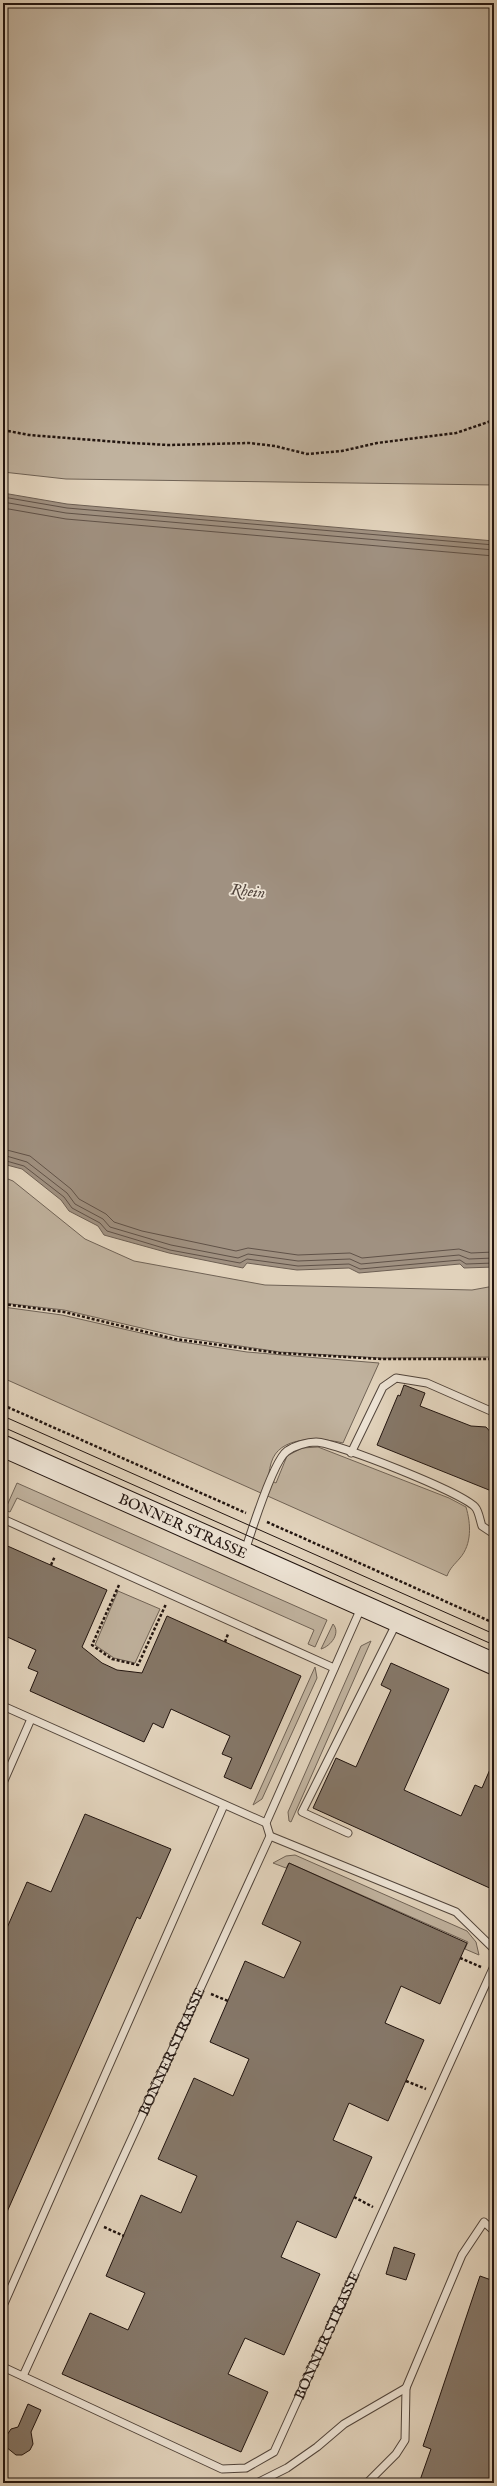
<svg xmlns="http://www.w3.org/2000/svg" width="497" height="2486" font-family="'IM FELL English',serif">
  <style>
    .green { fill: #c0b29e; stroke: #706356 }
    .water { fill: #a09181; stroke: #6d5f53 }
    .lines { fill: none; stroke-linecap: round; stroke-linejoin: round }
    .shore { stroke: #605248; stroke-width: 1 }
    .building { fill: #857768; stroke: #21140f }
    .service-casing { stroke: #51443a; stroke-width: 9 }
    .secondary-casing { stroke: #21140f; stroke-width: 23 }
    .path { stroke: #21140f; stroke-width: 2.5; stroke-dasharray: 3 2; stroke-linecap: butt }
    .service { stroke: #ece2d3; stroke-width: 7 }
    .secondary { stroke: #ece2d3; stroke-width: 21 }
    .tram { stroke: #21140f; stroke-width: 1 }
    .labels { text-anchor: middle; dominant-baseline: central; stroke-width: 3.5; stroke-linejoin: round; paint-order: stroke }
    .street-label { font-size: 15px; fill: #21140f; stroke: #ece2d3 }
    .water-label { font-size: 16px; font-style: italic; fill: #54463d; stroke: #ece2d3 }
  </style>
  <rect width="100%" height="100%" fill="#e1d2bb"/>
  <filter id="stains"><feTurbulence type="fractalNoise" baseFrequency=".005" numOctaves="4"/><feColorMatrix values="0 0 0 0 .2 0 0 0 0 .09 0 0 0 0 .02 0 0 0 .5 -.17"/></filter>
  <radialGradient id="worn" r=".72"><stop offset=".6" stop-color="#630" stop-opacity="0"/><stop offset="1" stop-color="#630" stop-opacity=".3"/></radialGradient>
  <!-- green -->
  <path class="green" d="M 3,3 L 494,3 L 494,485 L 66,479 L 3,472 Z
    M 3,1177 L 13,1181 L 85,1239 L 134,1261 L 265,1285 L 472,1290 L 494,1286 L 494,1357 L 382,1358 L 280,1352 L 180,1337 L 64,1310 L 3,1303 Z
    M 3,1307 L 62,1315 L 176,1341 L 247,1352 L 379,1363 L 343,1443 C 323,1438 284,1435 273,1458 C 270,1464 269,1473 268,1479 L 276,1483 L 287,1456 L 302,1448 L 318,1447 L 449,1498 L 466,1507 C 471,1524 472,1544 460,1558 C 454,1565 450,1568 447,1576 L 3,1378 Z
    M 17,1483 L 327,1620 L 315,1647 L 308,1644 L 314,1630 L 17,1498 L 10,1512 L 5,1510 Z
    M 118,1591 L 160,1609 L 135,1663 L 114,1658 L 95,1645 Z
    M 333,1624 C 341,1633 331,1646 321,1649 Z
    M 371,1641 L 291,1822 L 289,1821 L 288,1812 L 361,1646 Z
    M 315,1667 L 317,1678 L 262,1799 L 253,1805 Z
    M 295,1855 L 467,1931 L 476,1942 L 479,1955 L 465,1949 L 468,1942 L 289,1863 L 286,1868 L 273,1863 L 286,1856 Z"/>
  <!-- water -->
  <path class="water" d="M 3,493 L 67,504 L 494,541 L 494,1267 L 464,1268 L 460,1264 L 359,1273 L 349,1268 L 297,1270 L 247,1263 L 243,1268 L 169,1253 L 104,1235 L 98,1226 L 69,1211 L 61,1200 L 22,1169 L 3,1164 Z"/>
  <g class="lines">
    <!-- shore -->
    <path class="shore" d="M 3,497 L 67,508 L 494,545
      M 3,502 L 66,513 L 494,550
      M 3,508 L 66,519 L 494,556
      M 3,1149 L 30,1156 L 71,1189 L 79,1199 L 106,1214 L 114,1222 L 142,1231 L 236,1251 L 248,1248 L 298,1255 L 350,1253 L 362,1258 L 459,1249 L 471,1253 L 494,1252
      M 3,1155 L 27,1162 L 67,1193 L 75,1204 L 103,1219 L 110,1227 L 171,1245 L 238,1258 L 248,1254 L 298,1261 L 350,1259 L 361,1264 L 459,1255 L 469,1259 L 494,1258
      M 3,1160 L 24,1166 L 64,1197 L 72,1208 L 100,1223 L 107,1231 L 170,1250 L 240,1263 L 247,1259 L 298,1266 L 349,1264 L 360,1269 L 460,1260 L 466,1264 L 494,1263"/>
  </g>
  <!-- building -->
  <path class="building" d="M 404,1385 L 425,1393 L 420,1406 L 471,1426 L 486,1427 L 494,1436 L 494,1492 L 377,1445 L 398,1395 L 400,1396 Z
    M 3,1544 L 107,1590 L 82,1647 L 102,1663 L 117,1670 L 142,1673 L 167,1616 L 301,1676 L 251,1789 L 224,1777 L 232,1758 L 222,1754 L 230,1736 L 171,1709 L 163,1728 L 153,1723 L 144,1742 L 30,1691 L 38,1672 L 28,1668 L 36,1650 L 3,1635 Z
    M 391,1663 L 449,1689 L 404,1790 L 461,1816 L 475,1785 L 482,1788 L 494,1760 L 494,1890 L 313,1808 L 336,1758 L 356,1767 L 391,1690 L 381,1685 Z
    M 85,1814 L 171,1849 L 140,1919 L 137,1917 L 3,2221 L 3,1937 L 27,1882 L 51,1892 Z
    M 289,1863 L 467,1943 L 440,2004 L 401,1986 L 385,2023 L 424,2040 L 388,2121 L 349,2103 L 333,2140 L 372,2157 L 336,2238 L 297,2221 L 281,2257 L 320,2274 L 284,2355 L 245,2338 L 228,2374 L 268,2392 L 241,2452 L 62,2374 L 90,2313 L 128,2330 L 145,2293 L 106,2276 L 141,2195 L 181,2213 L 189,2194 L 197,2176 L 158,2159 L 194,2078 L 233,2096 L 249,2059 L 210,2042 L 245,1961 L 284,1978 L 301,1942 L 262,1924 Z
    M 394,2247 L 415,2254 L 406,2280 L 386,2274 Z
    M 480,2276 L 494,2281 L 494,2483 L 419,2483 L 431,2449 L 423,2446 Z
    M 28,2404 L 41,2410 L 31,2432 L 33,2444 L 30,2450 L 22,2455 L 16,2455 L 6,2447 L 5,2438 L 11,2429 L 18,2427 Z"/>
  <g class="lines">
    <!-- service casing -->
    <g class="service-casing">
      <g id="service">
        <path d="M 351,1453 L 383,1387 L 396,1378 L 427,1383 L 493,1412"/>
        <path d="M 3,1519 L 334,1668"/>
        <path d="M 245,1551 C 251,1532 274,1460 287,1451 C 294,1446 307,1442 316,1442 C 337,1443 461,1492 475,1507 C 479,1511 480,1521 482,1526 L 494,1534"/>
        <path d="M 3,1706 L 266,1823"/>
        <path d="M 3,1783 L 31,1719"/>
        <path d="M 348,1833 L 302,1812 L 397,1622"/>
        <path d="M 270,1836 L 456,1912 L 494,1949"/>
        <path d="M 3,2306 L 224,1805"/>
        <path id="s1" d="M 3,2367 L 222,2469 L 246,2468 L 274,2452 L 494,1966"/>
        <path id="s2" d="M 23,2376 L 270,1836 L 266,1823 L 361,1608"/>
        <path d="M 257,2483 L 287,2468 L 317,2447 L 344,2424 L 406,2388 L 462,2255 L 484,2222 L 494,2231"/>
        <path d="M 367,2483 L 396,2454 L 405,2440 L 406,2388"/>
      </g>
    </g>
    <!-- secondary casing -->
    <g class="secondary-casing">
      <g id="secondary">
        <path id="s3" d="M 3,1446 L 494,1664"/>
      </g>
    </g>
    <!-- path -->
    <path class="path" d="M 3,430 L 29,435 L 131,443 L 169,445 L 249,443 L 275,446 L 307,454 L 342,451 L 377,443 L 456,433 L 494,420
      M 3,1304 L 64,1312 L 175,1339 L 279,1353 L 381,1359 L 494,1359
      M 3,1405 L 246,1513
      M 267,1522 L 494,1623
      M 51,1565 L 55,1556
      M 119,1585 L 92,1645 L 112,1659 L 138,1665 L 166,1604
      M 225,1642 L 228,1634
      M 460,1958 L 481,1967
      M 211,1994 L 228,2001
      M 406,2081 L 426,2089
      M 354,2197 L 373,2207
      M 104,2227 L 124,2236"/>
    <!-- service -->
    <use href="#service" class="service"/>
    <!-- secondary -->
    <use href="#secondary" class="secondary"/>
    <!-- tram -->
    <path class="tram" d="M 3,1416 L 494,1634
      M 3,1427 L 494,1645"/>
  </g>
  <g class="labels">
    <!-- street labels -->
    <g class="street-label">
      <text stroke="none"><textPath href="#s3" startOffset="197">BONNER STRASSE</textPath></text>
      <text stroke="none"><textPath href="#s2" startOffset="357">BONNER STRASSE</textPath></text>
      <text stroke="none"><textPath href="#s1" startOffset="426">BONNER STRASSE</textPath></text>
    </g>
    <!-- water labels -->
    <g class="water-label">
      <text transform="translate(248 892) rotate(6)">Rhein</text>
    </g>
  </g>
  <!-- margin -->
  <rect width="497" height="2486" fill="none" stroke="#e1d2bb" stroke-width="16"/>
  <rect x="4" y="4" width="489" height="2478" fill="none" stroke="#21140f" stroke-width="2"/>
  <rect x="8" y="8" width="481" height="2470" fill="none" stroke="#21140f"/>
  <rect width="100%" height="100%" filter="url(#stains)"/>
  <rect width="100%" height="100%" fill="url(#worn)"/>
</svg>
